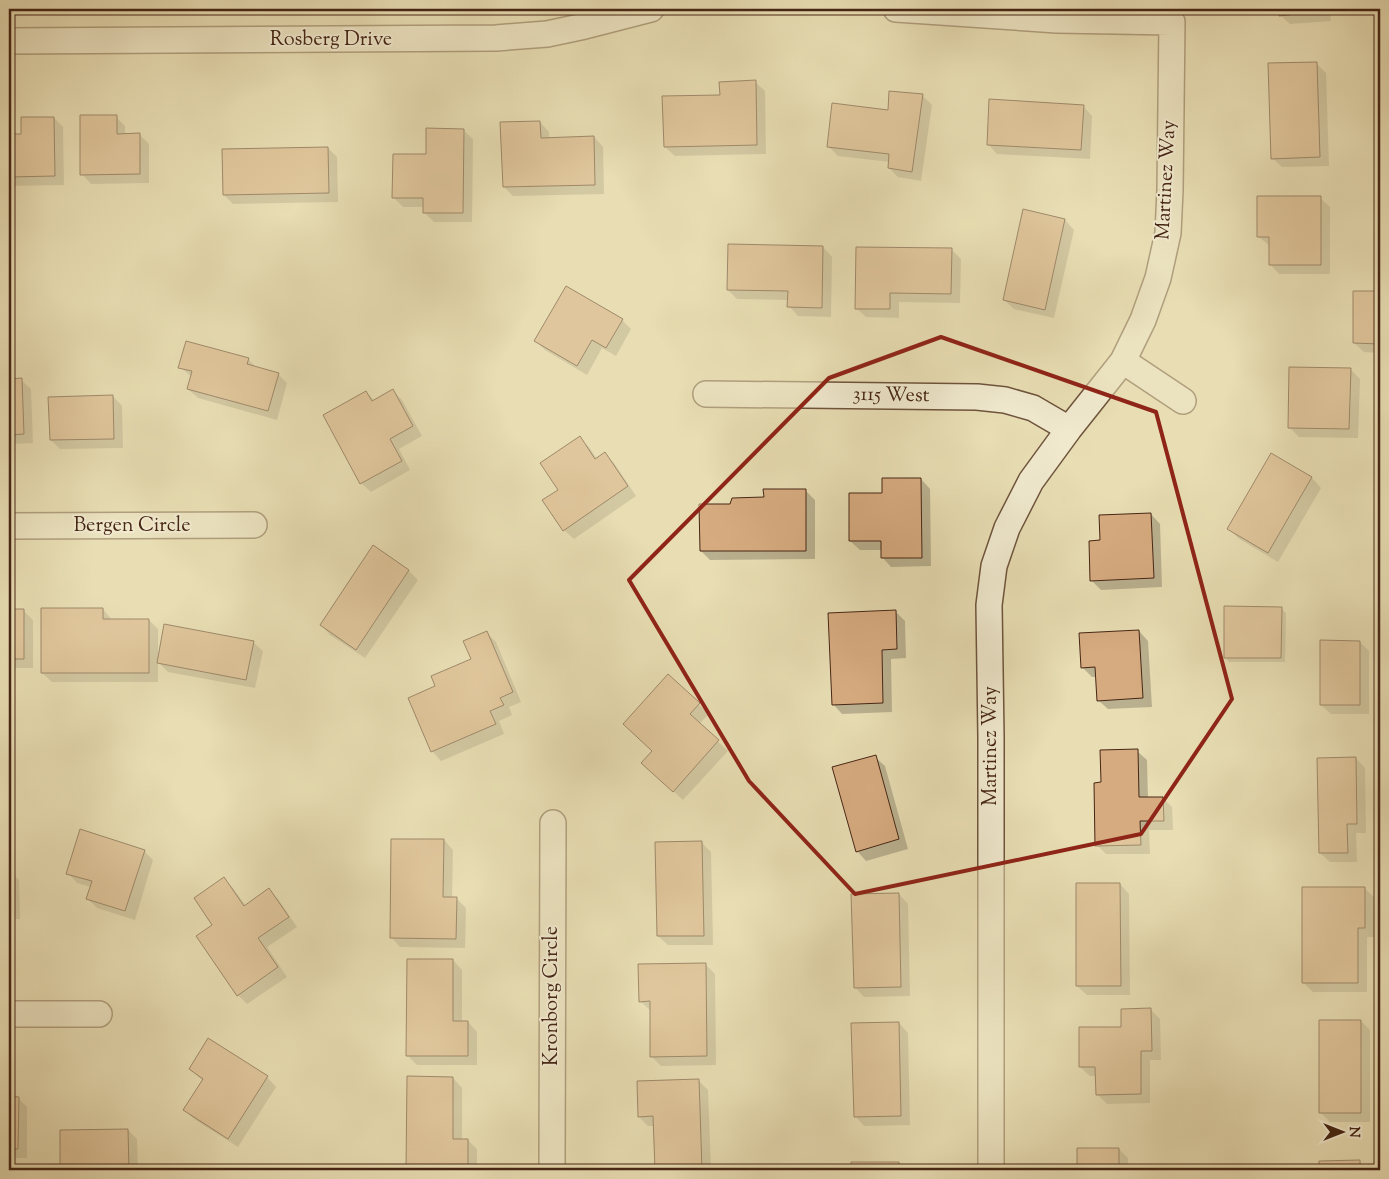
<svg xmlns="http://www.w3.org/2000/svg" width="1389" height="1179" font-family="'Sorts Mill Goudy',serif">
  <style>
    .shadow { fill: #0003 }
    .building { fill: #d7ab80; stroke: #462615 }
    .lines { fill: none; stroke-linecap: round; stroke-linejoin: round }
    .street-casing { stroke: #6e543c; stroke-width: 28 }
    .street { stroke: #f0e9ce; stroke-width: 25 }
    .marked { fill: none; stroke: #8f2418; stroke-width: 4; stroke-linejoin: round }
    .labels { text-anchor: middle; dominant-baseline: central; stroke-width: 4; stroke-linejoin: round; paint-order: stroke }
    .street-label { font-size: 20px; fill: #462615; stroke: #f0e9ce }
  </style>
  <rect width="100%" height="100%" fill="#e8ddb3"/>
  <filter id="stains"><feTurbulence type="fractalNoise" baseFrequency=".004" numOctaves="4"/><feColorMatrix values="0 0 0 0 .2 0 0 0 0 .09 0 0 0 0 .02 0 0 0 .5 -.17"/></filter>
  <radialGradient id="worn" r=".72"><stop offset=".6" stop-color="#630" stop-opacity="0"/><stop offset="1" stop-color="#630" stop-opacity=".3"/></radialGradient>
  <!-- shadow -->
  <path class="shadow" d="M 1280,9 L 1330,9 L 1331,21 L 1290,24 L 1280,15 Z
    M 1316,63 L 1326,73 L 1329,166 L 1282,167 L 1272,158 Z
    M 755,82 L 765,91 L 766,154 L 675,156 L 665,147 L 721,96 Z
    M 923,96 L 932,105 L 921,181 L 898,177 L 889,168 L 890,162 L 838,156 L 829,147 L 889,111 Z
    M 1083,106 L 1092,116 L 1090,159 L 997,154 L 988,144 Z
    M 116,117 L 125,126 L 125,135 L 140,135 L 149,144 L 149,183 L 91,184 L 82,174 Z
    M 54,118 L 63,127 L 64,185 L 9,186 L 9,136 L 22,136 Z
    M 540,122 L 549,132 L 549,139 L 594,137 L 603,147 L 604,194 L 513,196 L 504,187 Z
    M 463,130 L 473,139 L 472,222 L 434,222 L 424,212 L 424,207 L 403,207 L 393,197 L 427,156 Z
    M 328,148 L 337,157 L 338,202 L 233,204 L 224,195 Z
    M 1320,198 L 1330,207 L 1330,274 L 1279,274 L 1270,264 L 1270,246 L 1259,237 Z
    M 1065,220 L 1074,230 L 1054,318 L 1014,309 L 1004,300 Z
    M 823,247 L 832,257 L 831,317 L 798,316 L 789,306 L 789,300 L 737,299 L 728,290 Z
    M 951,249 L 961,259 L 960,303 L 899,302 L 899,318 L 866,317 L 856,308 Z
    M 1354,293 L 1380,293 L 1380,353 L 1364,352 L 1354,343 Z
    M 622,320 L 631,329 L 616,356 L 602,348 L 587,375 L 545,350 L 536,341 Z
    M 248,359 L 257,368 L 278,374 L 287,383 L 277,420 L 198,398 L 188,389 L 192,377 L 180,367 Z
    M 1350,369 L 1360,379 L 1358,438 L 1299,437 L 1289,427 Z
    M 9,380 L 21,380 L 31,389 L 33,443 L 9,444 Z
    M 393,391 L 402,400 L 422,436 L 399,449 L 410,470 L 371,492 L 361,483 L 366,392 L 375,401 Z
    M 113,396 L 122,406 L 123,448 L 60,449 L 51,440 Z
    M 579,438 L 589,447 L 597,459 L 605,454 L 614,463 L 636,496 L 574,539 L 564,530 L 559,490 Z
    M 1272,455 L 1312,478 L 1321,488 L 1278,562 L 1238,538 L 1229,529 Z
    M 921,479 L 930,489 L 931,566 L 891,567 L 882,557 L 882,550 L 860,550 L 850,541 L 883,495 Z
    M 805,490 L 815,500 L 815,559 L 710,560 L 701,551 L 731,505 Z
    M 1151,514 L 1160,524 L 1162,587 L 1101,590 L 1091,580 L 1101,541 Z
    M 374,547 L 409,571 L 418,580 L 365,658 L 330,635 L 321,625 Z
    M 1281,608 L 1286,613 L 1285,662 L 1229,662 L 1225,657 Z
    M 103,609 L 112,620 L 149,620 L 158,629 L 158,654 L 253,642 L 263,651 L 255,688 L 168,672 L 158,662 L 158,682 L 52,682 L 42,673 Z
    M 9,611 L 24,611 L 33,620 L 33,668 L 9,668 Z
    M 895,611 L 905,621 L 906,658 L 891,659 L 892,712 L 842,714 L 833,704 Z
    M 1139,631 L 1148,641 L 1152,707 L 1108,709 L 1098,700 L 1097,677 L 1092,677 L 1083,668 Z
    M 487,633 L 496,642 L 521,702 L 509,707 L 512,715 L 499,721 L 504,734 L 441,761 L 432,751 L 437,687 L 472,660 Z
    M 1360,642 L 1369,651 L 1369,714 L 1331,714 L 1321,705 Z
    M 668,676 L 709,714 L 699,724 L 728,751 L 683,800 L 652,772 L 654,751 Z
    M 1137,751 L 1147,760 L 1148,798 L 1163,798 L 1172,807 L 1173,830 L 1149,830 L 1150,854 L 1106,854 L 1097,845 L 1102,783 Z
    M 875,757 L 885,766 L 908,849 L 866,861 L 857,851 Z
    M 1356,758 L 1365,768 L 1366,833 L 1356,833 L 1357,862 L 1330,862 L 1320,853 Z
    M 444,840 L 453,850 L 452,898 L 456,898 L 466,908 L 465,948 L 400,947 L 391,937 Z
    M 702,843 L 711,852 L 713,945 L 668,945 L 658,936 Z
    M 144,851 L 153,860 L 135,920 L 97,908 L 87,898 L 91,887 L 77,883 L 68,873 Z
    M 9,870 L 19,880 L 20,919 L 9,919 Z
    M 224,879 L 233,888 L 246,906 L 269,890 L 278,899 L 297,927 L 267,947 L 287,977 L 247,1004 L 238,995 Z
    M 1120,884 L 1129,894 L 1130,995 L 1087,995 L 1077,986 Z
    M 1364,888 L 1374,897 L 1374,937 L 1367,937 L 1367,992 L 1313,992 L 1303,982 Z
    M 899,894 L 908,904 L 910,996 L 864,997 L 855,987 Z
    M 453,960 L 462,970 L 462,1022 L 468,1022 L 477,1032 L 477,1065 L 417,1065 L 407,1055 Z
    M 705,964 L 715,974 L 716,1065 L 661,1066 L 651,1056 L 651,1011 L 640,1001 Z
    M 1151,1010 L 1160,1019 L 1161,1060 L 1150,1060 L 1150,1103 L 1107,1104 L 1097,1094 L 1097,1076 L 1090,1076 L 1080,1067 L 1122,1028 Z
    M 1361,1021 L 1370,1030 L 1370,1122 L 1330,1122 L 1321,1113 Z
    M 899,1023 L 908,1033 L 910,1125 L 864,1126 L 855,1116 Z
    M 190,1069 L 267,1077 L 276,1087 L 238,1147 L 194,1119 L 185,1110 L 203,1081 Z
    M 408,1078 L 453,1078 L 462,1088 L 462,1140 L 468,1140 L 477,1149 L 477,1170 L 407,1170 Z
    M 699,1081 L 708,1090 L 711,1170 L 657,1170 L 655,1126 L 648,1126 L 639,1117 Z
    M 9,1098 L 18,1098 L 27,1107 L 27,1158 L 9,1158 Z
    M 128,1130 L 137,1139 L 138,1170 L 62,1170 L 61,1131 Z
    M 1078,1149 L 1119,1149 L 1128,1158 L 1128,1170 L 1078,1170 Z
    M 1320,1162 L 1360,1162 L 1368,1170 L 1320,1170 Z
    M 899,1163 L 906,1170 L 853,1170 L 853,1164 Z"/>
  <!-- building -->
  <path class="building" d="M 1278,9 L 1322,9 L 1322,11 L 1279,16 Z
    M 1317,62 L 1320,157 L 1271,159 L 1268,63 Z
    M 756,80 L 757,145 L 664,147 L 662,96 L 720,95 L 719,82 Z
    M 889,91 L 923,94 L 912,172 L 888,168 L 889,154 L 827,147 L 832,103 L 888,110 Z
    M 989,99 L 1084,105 L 1081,150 L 987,145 Z
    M 80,115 L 117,115 L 117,134 L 140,133 L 140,174 L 80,175 Z
    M 21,117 L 54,117 L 55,176 L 9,177 L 9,134 L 21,134 Z
    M 540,121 L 541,138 L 594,136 L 595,185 L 503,187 L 500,122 Z
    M 426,128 L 464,129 L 463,213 L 423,213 L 423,198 L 392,198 L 393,154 L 426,154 Z
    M 328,147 L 329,193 L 223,195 L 222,149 Z
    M 1257,196 L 1321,196 L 1321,265 L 1269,265 L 1269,237 L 1257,237 Z
    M 1023,209 L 1065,219 L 1045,310 L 1003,300 Z
    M 728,244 L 823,246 L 822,308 L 787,307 L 788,291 L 727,290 Z
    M 856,247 L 952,248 L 951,294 L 890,293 L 890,309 L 855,309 Z
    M 566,286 L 623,319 L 606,348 L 592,340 L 577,366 L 534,341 Z
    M 1353,291 L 1380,291 L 1380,344 L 1353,343 Z
    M 186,341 L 249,358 L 247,364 L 279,373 L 268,411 L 187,389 L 192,371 L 178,368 Z
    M 1289,367 L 1351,368 L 1349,429 L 1288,428 Z
    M 22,378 L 24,434 L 9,435 L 9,379 Z
    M 393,389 L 413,426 L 390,439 L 402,461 L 360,484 L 323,415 L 366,391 L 372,401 Z
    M 113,395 L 114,439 L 50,440 L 48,397 Z
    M 580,436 L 595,459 L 605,452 L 628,486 L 563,531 L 542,500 L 558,490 L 540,463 Z
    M 1271,453 L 1312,477 L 1268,553 L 1227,529 Z
    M 882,478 L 921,478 L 922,558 L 881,558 L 881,541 L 849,541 L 849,493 L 882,493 Z
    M 763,489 L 806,489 L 806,551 L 700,551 L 699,504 L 730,504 L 732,498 L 764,497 Z
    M 1151,513 L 1154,578 L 1090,581 L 1089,541 L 1100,540 L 1099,515 Z
    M 373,545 L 409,570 L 356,650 L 320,625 Z
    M 1224,606 L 1282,607 L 1281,658 L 1224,658 Z
    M 41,608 L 103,608 L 103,619 L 149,619 L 149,673 L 41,673 Z
    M 9,609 L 24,609 L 24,659 L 9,659 Z
    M 896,610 L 897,649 L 882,650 L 883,703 L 832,705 L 828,613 Z
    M 164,624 L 254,641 L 246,680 L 157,663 Z
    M 1139,630 L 1143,698 L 1097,701 L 1095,667 L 1081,668 L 1079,633 Z
    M 487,631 L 513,692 L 500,698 L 504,705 L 490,711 L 496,724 L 431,752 L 408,698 L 435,686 L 431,676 L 471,659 L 463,641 Z
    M 1320,640 L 1360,641 L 1360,705 L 1320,705 Z
    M 668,674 L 700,703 L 690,714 L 719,740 L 673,792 L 641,763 L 652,751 L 623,724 Z
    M 1138,749 L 1139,797 L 1163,797 L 1164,821 L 1140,821 L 1141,845 L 1095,846 L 1094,783 L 1101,782 L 1100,750 Z
    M 876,755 L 899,839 L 856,852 L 832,767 Z
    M 1356,757 L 1357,824 L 1347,824 L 1348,853 L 1319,853 L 1317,758 Z
    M 80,829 L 145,850 L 125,911 L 86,899 L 92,881 L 66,874 Z
    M 391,839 L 444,839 L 443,897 L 457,897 L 456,939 L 390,938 Z
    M 702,841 L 704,936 L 657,936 L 655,842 Z
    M 9,869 L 10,869 L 11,910 L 9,910 Z
    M 224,877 L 244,906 L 269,888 L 289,917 L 258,938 L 278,967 L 237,996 L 196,936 L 212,925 L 194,898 Z
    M 1076,883 L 1120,883 L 1121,986 L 1076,986 Z
    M 1302,887 L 1365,887 L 1365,928 L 1358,928 L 1358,983 L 1302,983 Z
    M 899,893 L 901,987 L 854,988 L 851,894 Z
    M 407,959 L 453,959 L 453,1021 L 468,1021 L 468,1056 L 406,1056 Z
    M 706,963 L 707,1056 L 650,1057 L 650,1001 L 639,1002 L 638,964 Z
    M 1151,1008 L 1152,1051 L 1141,1051 L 1141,1094 L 1096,1095 L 1095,1067 L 1079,1067 L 1079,1027 L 1121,1027 L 1121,1009 Z
    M 1319,1020 L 1361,1020 L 1361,1113 L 1319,1113 Z
    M 899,1022 L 901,1116 L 854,1117 L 851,1023 Z
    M 208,1038 L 268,1076 L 228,1139 L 183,1110 L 203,1079 L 189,1069 Z
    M 407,1076 L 453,1077 L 453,1139 L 468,1139 L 468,1170 L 406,1170 Z
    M 699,1079 L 702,1170 L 655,1170 L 653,1116 L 638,1117 L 637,1081 Z
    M 9,1096 L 19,1097 L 18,1149 L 9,1149 Z
    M 128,1129 L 129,1170 L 60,1170 L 60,1130 Z
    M 1077,1148 L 1119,1148 L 1119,1170 L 1077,1170 Z
    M 1360,1160 L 1360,1170 L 1319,1170 L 1319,1161 Z
    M 851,1162 L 899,1162 L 900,1170 L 852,1170 Z"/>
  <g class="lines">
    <!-- street casing -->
    <g class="street-casing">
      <path id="street" d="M 896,9 L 1057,20 L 1172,22 L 1170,190 L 1168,233 L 1158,278 L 1143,320 L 1123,361 L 1069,429 L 1031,481 L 1007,528 L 994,566 L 989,605 L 991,737 L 991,1170
        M 9,41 L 496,38 L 547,34 L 585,26 L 651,9
        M 1123,361 L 1183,401
        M 706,394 L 977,397 L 1005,400 L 1033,408 L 1069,429
        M 9,526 L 254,525
        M 9,1014 L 99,1014
        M 552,1170 L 553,823"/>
    </g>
    <!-- street -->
    <use href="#street" class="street"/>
  </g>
  <!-- marked area -->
  <path d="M0 0H1389V1179H0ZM 941,337 L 1156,412 L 1232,699 L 1141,834 L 855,894 L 749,781 L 629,580 L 829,378 Z" fill="#e8ddb3" fill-opacity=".55" fill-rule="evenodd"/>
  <path class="marked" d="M 941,337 L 1156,412 L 1232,699 L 1141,834 L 855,894 L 749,781 L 629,580 L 829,378 Z"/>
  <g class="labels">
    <!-- street labels -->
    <g class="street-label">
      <text x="331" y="40">Rosberg Drive</text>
      <text transform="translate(1167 180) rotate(-87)">Martinez Way</text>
      <text transform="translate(891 396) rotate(1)">3115 West</text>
      <text x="132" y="526">Bergen Circle</text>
      <text transform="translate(991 746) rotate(-90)">Martinez Way</text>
      <text transform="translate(552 996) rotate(-90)">Kronborg Circle</text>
    </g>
  </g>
  <!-- margin -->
  <rect width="1389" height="1179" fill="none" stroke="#e8ddb3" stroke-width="30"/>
  <rect x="10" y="10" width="1369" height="1159" fill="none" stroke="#462615" stroke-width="2.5"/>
  <rect x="15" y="15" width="1359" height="1149" fill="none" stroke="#462615"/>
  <!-- north arrow -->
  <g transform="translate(1342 1132) rotate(90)" stroke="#f0e9ce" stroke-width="4" paint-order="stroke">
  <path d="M0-4L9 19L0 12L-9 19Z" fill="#462615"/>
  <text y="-8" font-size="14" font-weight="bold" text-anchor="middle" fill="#462615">N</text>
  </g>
  <rect width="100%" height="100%" filter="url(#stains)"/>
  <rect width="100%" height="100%" fill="url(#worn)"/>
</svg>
